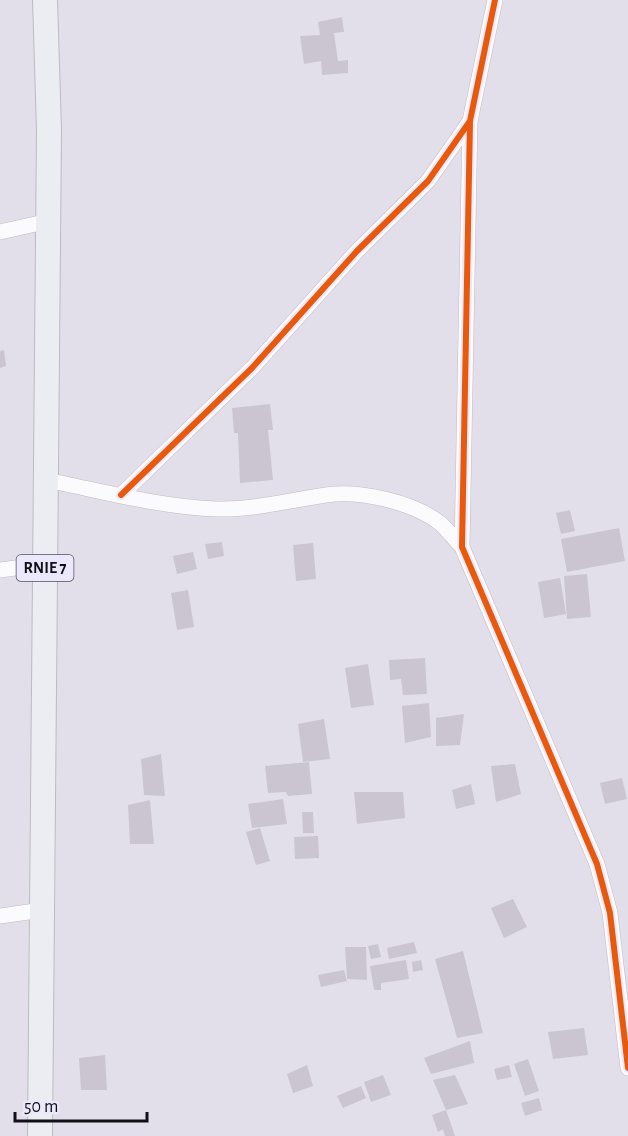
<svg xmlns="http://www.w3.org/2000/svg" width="628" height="1136" font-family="'Alegreya Sans',sans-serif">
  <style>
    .building { fill: #cbc5d1 }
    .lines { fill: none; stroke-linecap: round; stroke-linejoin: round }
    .minor-casing { stroke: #bebcc4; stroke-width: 16 }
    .primary-casing { stroke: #bcbbc0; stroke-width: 26 }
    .minor { stroke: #fbfafc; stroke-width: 15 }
    .primary { stroke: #ebedf3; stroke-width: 24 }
    .cycleway-casing { stroke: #ece8fb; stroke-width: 10 }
    .cycleway { stroke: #e8590c; stroke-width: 6 }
    .labels { text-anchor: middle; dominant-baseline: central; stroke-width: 4.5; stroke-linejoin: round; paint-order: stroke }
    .shield { fill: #ece8fb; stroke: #53515b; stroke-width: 1.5 }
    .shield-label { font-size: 16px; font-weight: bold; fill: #111016 }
  </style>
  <rect width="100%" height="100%" fill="#e2dfea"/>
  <!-- building -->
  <path class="building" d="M 342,17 L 344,32 L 334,33 L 338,61 L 348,60 L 348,73 L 322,75 L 321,61 L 304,64 L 300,36 L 320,35 L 318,22 Z
    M 4,350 L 6,366 L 0,368 L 0,351 Z
    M 270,404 L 273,430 L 268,430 L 273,480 L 240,483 L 238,433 L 234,433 L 232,408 Z
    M 570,510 L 575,531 L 561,534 L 556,513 Z
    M 619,528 L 625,561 L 567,572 L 561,539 Z
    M 222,542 L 224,556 L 208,559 L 205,544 Z
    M 313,543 L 316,579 L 296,581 L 293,545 Z
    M 193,552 L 197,569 L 177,574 L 173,556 Z
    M 587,574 L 591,617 L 567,619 L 564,576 Z
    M 560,578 L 566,614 L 544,618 L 538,582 Z
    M 188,590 L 194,627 L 177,630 L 171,593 Z
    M 425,658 L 427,694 L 403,695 L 401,679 L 390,680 L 389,660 Z
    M 368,664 L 374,705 L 351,708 L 345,668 Z
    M 429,703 L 431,737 L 405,743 L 402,706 Z
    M 464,714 L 460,745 L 436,746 L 436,718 Z
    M 324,719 L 330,759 L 303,762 L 298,724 Z
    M 161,754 L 165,796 L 144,795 L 141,759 Z
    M 309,762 L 312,794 L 288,796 L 286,792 L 268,793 L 265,766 Z
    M 515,764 L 521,794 L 496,802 L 491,766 Z
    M 622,778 L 627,799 L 605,804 L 600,783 Z
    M 471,784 L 475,804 L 456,809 L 452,790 Z
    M 354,792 L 403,792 L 405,818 L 357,824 Z
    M 283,799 L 287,824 L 252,828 L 248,804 Z
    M 150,800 L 154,844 L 130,844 L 128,805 Z
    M 302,812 L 313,812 L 314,833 L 303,833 Z
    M 260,828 L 270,861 L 256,865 L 246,832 Z
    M 318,836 L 319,858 L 295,859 L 294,837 Z
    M 513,899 L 527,927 L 504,938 L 491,908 Z
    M 414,942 L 417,953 L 389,959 L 387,948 Z
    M 378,944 L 381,957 L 371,959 L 368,946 Z
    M 345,947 L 366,947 L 367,980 L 347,979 Z
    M 463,951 L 483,1033 L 457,1038 L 435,959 Z
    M 406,960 L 409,979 L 381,983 L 381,990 L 374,990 L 370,966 Z
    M 421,960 L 423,970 L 413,972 L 412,962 Z
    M 344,970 L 347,981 L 321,987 L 318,975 Z
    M 584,1028 L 588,1055 L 553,1059 L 548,1032 Z
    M 470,1041 L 474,1063 L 431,1074 L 424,1058 Z
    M 105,1055 L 107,1090 L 81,1090 L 79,1058 Z
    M 528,1059 L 539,1091 L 525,1096 L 514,1064 Z
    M 307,1065 L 313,1086 L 293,1093 L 287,1074 Z
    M 509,1065 L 512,1077 L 497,1080 L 494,1069 Z
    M 383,1075 L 391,1095 L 371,1102 L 364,1082 Z
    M 455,1075 L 468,1104 L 446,1110 L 433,1080 Z
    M 361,1086 L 366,1098 L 343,1108 L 337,1096 Z
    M 539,1098 L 542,1110 L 525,1116 L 521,1103 Z
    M 446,1110 L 452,1127 L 455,1136 L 445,1136 L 443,1129 L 438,1132 L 432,1115 Z"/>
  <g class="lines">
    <!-- minor casing -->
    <g class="minor-casing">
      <path id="minor" d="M 495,0 L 470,121 L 462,547 L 597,864 L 610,913 L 628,1068
        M 0,232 L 49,221
        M 46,480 C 102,491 160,507 217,509 C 254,510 290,500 326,495 C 360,490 413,502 440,523 C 448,530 454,539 462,547
        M 121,495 L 252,368 L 357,251 L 428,181 L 470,121
        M 0,570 L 45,564
        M 0,916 L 42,910"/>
    </g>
    <!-- primary casing -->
    <g class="primary-casing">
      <path id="primary" d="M 40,1136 L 49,130 L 45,0"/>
    </g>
    <!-- minor -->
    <use href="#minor" class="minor"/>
    <!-- primary -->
    <use href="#primary" class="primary"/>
    <!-- cycleway casing -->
    <g class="cycleway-casing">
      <path id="cycleway" d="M 495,0 L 470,121 L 462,547 L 597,864 L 610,913 L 628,1068
        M 121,495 L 252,368 L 357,251 L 428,181 L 470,121"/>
    </g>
    <!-- cycleway -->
    <use href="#cycleway" class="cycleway"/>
  </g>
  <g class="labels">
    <!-- shield labels -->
    <rect class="shield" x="16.5" y="555" width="57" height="26" rx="4.5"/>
    <g class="shield-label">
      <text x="45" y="568">RNIE 7</text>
    </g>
  </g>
  <!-- scale -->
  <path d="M15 1112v9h132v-9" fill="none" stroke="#111016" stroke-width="3"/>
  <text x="24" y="1112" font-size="18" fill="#111016" stroke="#ece8fb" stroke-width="4.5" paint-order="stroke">50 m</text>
</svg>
